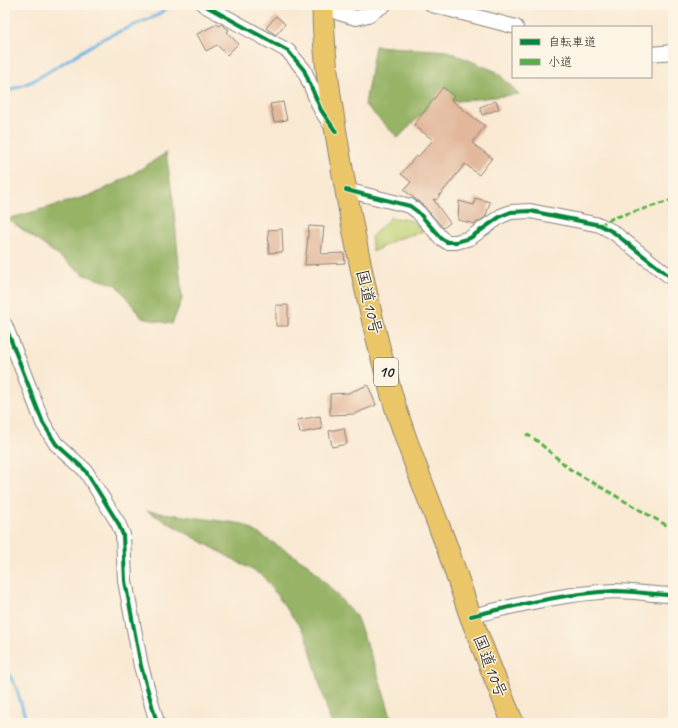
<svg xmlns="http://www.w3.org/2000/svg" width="678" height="728" font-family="Caveat,'Klee One',sans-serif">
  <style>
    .green { fill: #bfd175; stroke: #6e7648 }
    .forest { fill: #97b366; stroke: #5a6841 }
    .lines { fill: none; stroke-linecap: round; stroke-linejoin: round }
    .stream { stroke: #6cb5e4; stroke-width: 3 }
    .building { fill: #e2b79b }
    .minor-casing { stroke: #8a8278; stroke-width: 16 }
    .highway-casing { stroke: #8a8278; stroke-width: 23 }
    .minor { stroke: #fff; stroke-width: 14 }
    .highway { stroke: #ebc669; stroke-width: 21 }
    .quiet { stroke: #55b145; stroke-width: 3; stroke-dasharray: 6 3; stroke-linecap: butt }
    .cycleway-casing { stroke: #fcf5e5; stroke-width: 6 }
    .cycleway { stroke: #00873e; stroke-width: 4 }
    .labels { text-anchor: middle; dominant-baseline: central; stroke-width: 3; stroke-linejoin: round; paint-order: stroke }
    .shield { fill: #fcf5e5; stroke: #5f5d58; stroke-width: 1 }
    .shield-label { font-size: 16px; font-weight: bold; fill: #1c1c1c }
    .street-label { font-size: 17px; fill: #1c1c1c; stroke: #fcf5e5 }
  </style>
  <rect width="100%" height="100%" fill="#fcf5e5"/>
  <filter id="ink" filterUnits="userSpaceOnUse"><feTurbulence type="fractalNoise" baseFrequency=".025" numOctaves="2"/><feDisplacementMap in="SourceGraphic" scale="8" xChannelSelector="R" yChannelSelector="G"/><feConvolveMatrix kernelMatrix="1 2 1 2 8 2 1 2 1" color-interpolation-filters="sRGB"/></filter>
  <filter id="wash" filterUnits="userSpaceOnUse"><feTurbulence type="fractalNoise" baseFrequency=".012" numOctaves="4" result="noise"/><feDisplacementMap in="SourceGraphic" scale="16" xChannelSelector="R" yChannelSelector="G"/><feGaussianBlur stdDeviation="0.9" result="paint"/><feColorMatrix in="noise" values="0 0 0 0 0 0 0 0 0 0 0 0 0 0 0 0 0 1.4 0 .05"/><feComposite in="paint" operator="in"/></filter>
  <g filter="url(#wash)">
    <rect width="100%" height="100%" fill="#f9e9d3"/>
    <!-- green -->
    <path class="green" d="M 391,217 L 413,221 L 423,231 L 394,240 L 373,252 L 371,237 Z"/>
    <!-- forest -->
    <path class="forest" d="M 375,46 L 447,51 L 497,72 L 519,94 L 431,104 L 398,138 L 365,105 Z
      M 166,153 L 173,200 L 182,299 L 172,324 L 142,318 L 117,285 L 85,275 L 8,219 L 95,194 L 128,177 Z
      M 147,511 L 243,524 L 309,565 L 356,616 L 377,672 L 393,723 L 331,723 L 306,635 L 263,576 Z"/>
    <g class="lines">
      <!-- stream -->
      <path class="stream" d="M 5,92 L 33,81 L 104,38 L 156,16 L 172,5
        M 5,667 L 16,687 L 27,723"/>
    </g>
    <g id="blocks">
      <!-- building -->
      <path class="building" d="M 276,16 L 285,24 L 276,35 L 266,28 Z
        M 217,24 L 219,26 L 221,24 L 229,30 L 227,32 L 238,44 L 227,55 L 217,45 L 206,51 L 197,34 Z
        M 443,87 L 454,96 L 451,100 L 485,126 L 472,143 L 492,158 L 479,175 L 465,164 L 436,200 L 433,199 L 450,223 L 443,228 L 424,206 L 404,190 L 411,182 L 401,174 L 416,156 L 418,157 L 433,140 L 414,125 Z
        M 496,101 L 499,109 L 482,115 L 480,107 Z
        M 283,102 L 287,120 L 274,122 L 270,104 Z
        M 475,198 L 490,202 L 486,216 L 475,224 L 458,220 L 459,201 L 474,205 Z
        M 309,226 L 324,227 L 321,254 L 344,253 L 345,263 L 305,265 Z
        M 282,229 L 283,252 L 269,253 L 268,230 Z
        M 276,305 L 288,305 L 288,326 L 276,326 Z
        M 368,385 L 376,405 L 354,414 L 330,415 L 330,394 L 348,393 Z
        M 320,416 L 322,429 L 300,433 L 297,420 Z
        M 344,428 L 347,444 L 332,447 L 329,431 Z"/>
    </g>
  </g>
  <g filter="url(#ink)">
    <use href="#blocks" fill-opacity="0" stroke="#8a8278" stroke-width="1"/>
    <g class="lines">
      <!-- minor casing -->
      <g class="minor-casing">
        <path id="minor" d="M 204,5 L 288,51 L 304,70 L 321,110 L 333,128
          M 432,5 L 516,27
          M 323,7 L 336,7 L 339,13 L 356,18 L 368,15 L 384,5
          M 651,54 L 673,52
          M 346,190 L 410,206 L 418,212 L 441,238 L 447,242 L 456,242 L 470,238 L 501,216 L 511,212 L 530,211 L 600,225 L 613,232 L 673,279
          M 5,325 L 43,423 L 56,444 L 85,470 L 118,523 L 123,535 L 125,581 L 141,666 L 157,723
          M 471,616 C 518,605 566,593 615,591 C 634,591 654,595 673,595"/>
      </g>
      <!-- highway casing -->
      <g class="highway-casing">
        <path id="highway" d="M 323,5 C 323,64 334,122 344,180 C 357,252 372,325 392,396 C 407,447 428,497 447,547 C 455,570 462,592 470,615 C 484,651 498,687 513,723"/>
      </g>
      <!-- minor -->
      <use href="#minor" class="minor"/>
      <!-- highway -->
      <use href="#highway" class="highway"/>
      <!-- quiet -->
      <path class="quiet" d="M 5,7 L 10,5
        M 600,225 L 613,218 L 673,200
        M 526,434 L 536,440 L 571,470 L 666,525 L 673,530"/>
      <!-- cycleway casing -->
      <g class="cycleway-casing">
        <path id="cycleway" d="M 204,5 L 288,51 L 304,70 L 321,110 L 336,132
          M 346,190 L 410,206 L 418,212 L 441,238 L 447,242 L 456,242 L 470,238 L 501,216 L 511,212 L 530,211 L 600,225 L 613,232 L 673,279
          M 5,325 L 43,423 L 56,444 L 85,470 L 118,523 L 123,535 L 125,581 L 141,666 L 157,723
          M 471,616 C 518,605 566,593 615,591 C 634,591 654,595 673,595"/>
      </g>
      <!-- cycleway -->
      <use href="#cycleway" class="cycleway"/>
    </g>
  </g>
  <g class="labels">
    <!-- shield labels -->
    <rect class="shield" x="374" y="358" width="24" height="28" rx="3"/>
    <g class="shield-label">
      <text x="386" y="372">10</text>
    </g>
    <!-- street labels -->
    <g class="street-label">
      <text transform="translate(369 302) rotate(77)">国道10号</text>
      <text transform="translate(490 666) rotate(69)">国道10号</text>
    </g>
  </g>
  <!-- margin -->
  <rect width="678" height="728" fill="none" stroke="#fcf5e5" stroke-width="20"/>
  <!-- legend -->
  <rect x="512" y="26" width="140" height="52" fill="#fcf5e5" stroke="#a29e95"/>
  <rect x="520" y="39" width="20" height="6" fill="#00873e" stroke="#a29e95"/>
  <text x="548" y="46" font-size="12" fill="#1c1c1c">自転車道</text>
  <rect x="520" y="59" width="20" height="6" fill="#55b145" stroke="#a29e95"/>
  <text x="548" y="66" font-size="12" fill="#1c1c1c">小道</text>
</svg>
